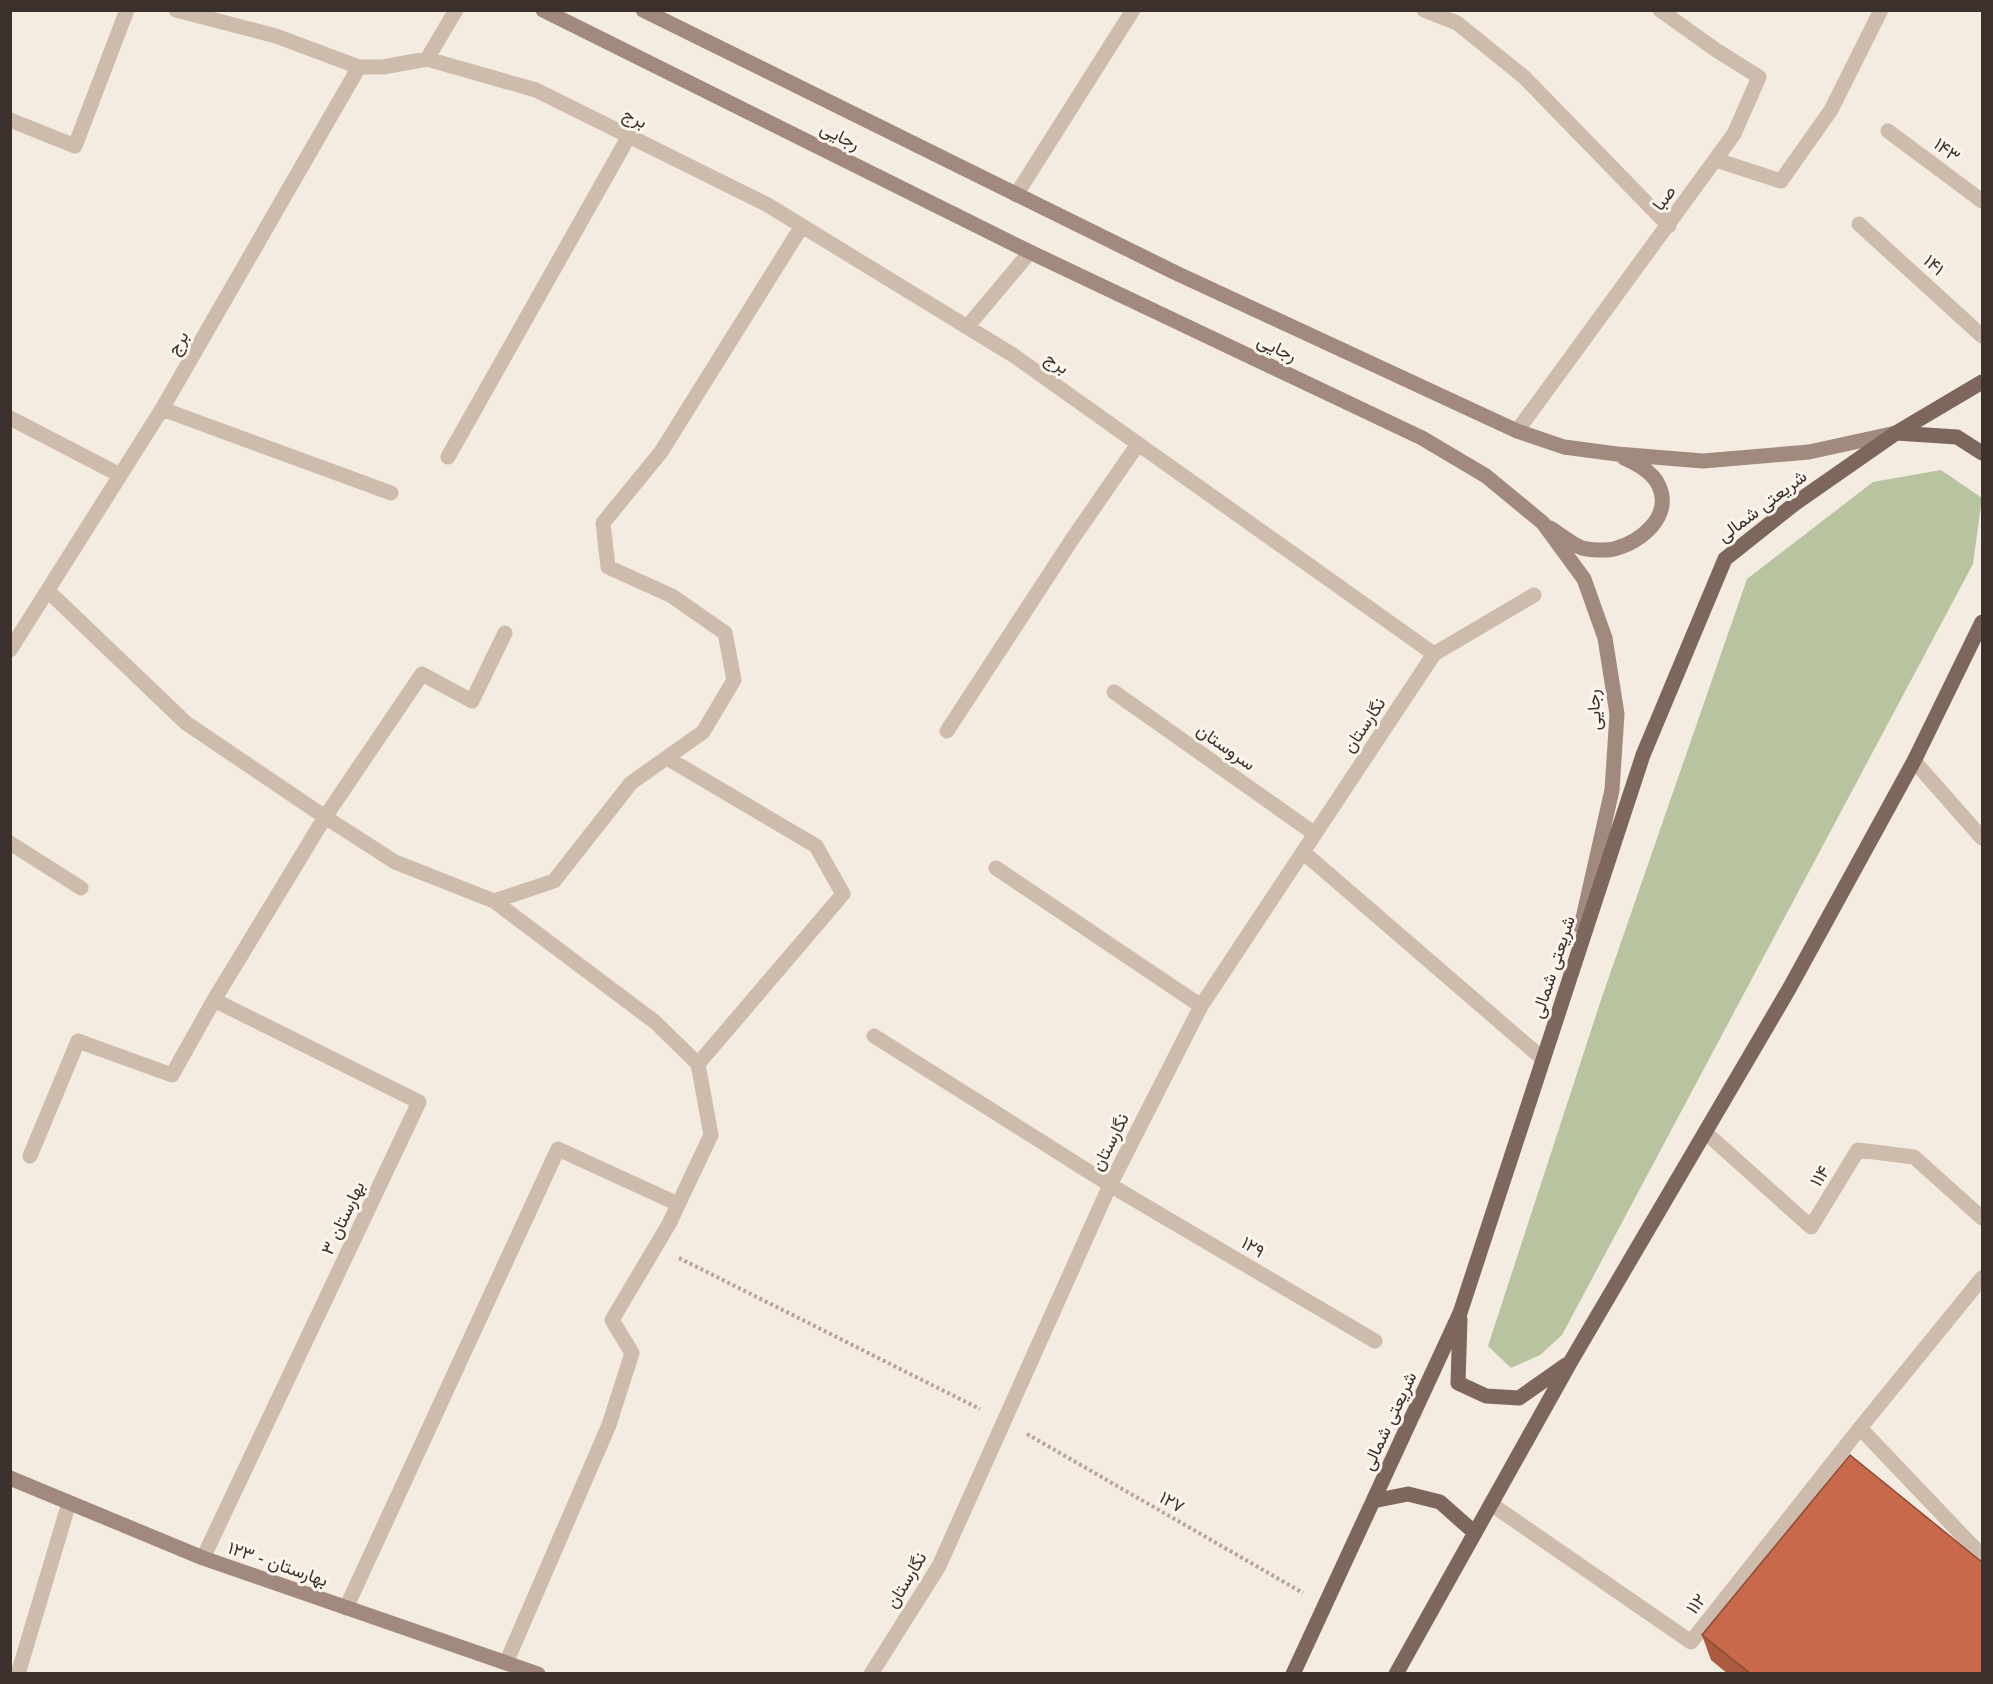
<svg xmlns="http://www.w3.org/2000/svg" width="1993" height="1684" font-family="Helvetica,Vazirmatn,sans-serif">
  <style>
    .green { fill: #b8c4a0 }
    .lines { fill: none; stroke-linecap: round; stroke-linejoin: round }
    .path { stroke: #b9a596; stroke-width: 4; stroke-dasharray: 3 3; stroke-linecap: butt }
    .street { stroke: #cdbbac; stroke-width: 15 }
    .secondary { stroke: #a18a7d; stroke-width: 15 }
    .primary { stroke: #7d675c; stroke-width: 15 }
    .wall { fill: #ac5a40 }
    .building { fill: #c8694b; stroke: #8c4a34; stroke-width: 1.5 }
    .labels { text-anchor: middle; dominant-baseline: central; stroke-width: 6; stroke-linejoin: round; paint-order: stroke }
    .street-label { font-size: 18px; fill: #3b302b; stroke: #fbf5ee }
  </style>
  <rect width="100%" height="100%" fill="#f4ebe1"/>
  <!-- green -->
  <path class="green" d="M 1941,470 L 1982,498 L 1973,564 L 1562,1335 L 1540,1355 L 1511,1368 L 1488,1346 L 1602,997 L 1747,579 L 1873,482 Z"/>
  <g class="lines">
    <!-- path -->
    <path class="path" d="M 679,1258 L 980,1409
      M 1027,1434 L 1303,1593"/>
    <!-- street -->
    <path class="street" d="M 176,10 L 276,36 L 359,67
      M 1424,10 L 1457,23 L 1524,77 L 1669,226
      M 427,59 L 456,10
      M 10,120 L 75,146 L 127,10
      M 1888,131 L 1982,201
      M 1716,160 L 1781,181 L 1831,110 L 1881,10
      M 1016,195 L 1133,10
      M 1859,224 L 1982,336
      M 967,327 L 1030,252
      M 162,409 L 391,493
      M 10,418 L 120,475
      M 1517,431 L 1734,134 L 1759,77 L 1716,50 L 1660,10
      M 448,457 L 629,136
      M 48,591 L 186,723 L 325,817 L 395,862 L 494,901 L 554,881 L 631,783 L 703,732 L 734,680 L 725,633 L 672,596 L 608,567 L 603,523 L 661,452 L 802,226
      M 10,650 L 162,409 L 359,67 L 383,67 L 427,59 L 536,90 L 766,204 L 1013,355 L 1434,654
      M 1114,692 L 1315,834
      M 947,731 L 1071,541 L 1138,444
      M 667,758 L 816,846 L 843,894 L 698,1064
      M 1914,761 L 1982,838
      M 10,843 L 81,888
      M 1303,852 L 1543,1059
      M 996,868 L 1201,1006
      M 494,901 L 655,1022 L 698,1064 L 711,1135 L 669,1224 L 612,1320 L 632,1353 L 609,1425 L 506,1663
      M 874,1036 L 1110,1185 L 1375,1341
      M 1705,1132 L 1811,1227 L 1858,1150 L 1914,1157 L 1982,1218
      M 30,1156 L 78,1041 L 172,1075 L 214,1000 L 325,817 L 422,674 L 472,701 L 505,633
      M 1982,1278 L 1860,1428 L 1982,1556
      M 1491,1504 L 1691,1642 L 1860,1428
      M 203,1558 L 419,1102 L 214,1000
      M 346,1608 L 558,1149 L 678,1204
      M 18,1674 L 69,1503
      M 871,1674 L 939,1566 L 1110,1185 L 1201,1006 L 1434,654 L 1534,595"/>
    <!-- secondary -->
    <path class="secondary" d="M 543,10 L 1030,252 L 1422,438 L 1486,476 L 1543,523 L 1584,579 L 1605,638 L 1617,714 L 1612,790 L 1581,927
      M 643,10 L 1176,273 L 1517,431 L 1564,447 L 1617,454 L 1703,461 L 1809,452 L 1896,433
      M 1550,528 C 1560,534 1571,544 1582,548 C 1589,550 1607,551 1614,549 C 1640,542 1673,517 1659,486 C 1653,472 1637,464 1624,458
      M 10,1478 L 203,1558 L 538,1674"/>
    <!-- primary -->
    <path class="primary" d="M 1896,433 L 1957,437 L 1982,453
      M 1460,1319 L 1458,1383 L 1486,1396 L 1519,1398 L 1566,1365
      M 1373,1501 L 1408,1494 L 1440,1502 L 1475,1533
      M 1293,1674 L 1460,1313 L 1643,755 L 1725,559 L 1797,502 L 1896,433 L 1982,382
      M 1396,1674 L 1571,1361 L 1789,989 L 1914,761 L 1982,622"/>
  </g>
  <!-- wall -->
  <path class="wall" d="M 1702,1635 L 1983,1674 L 1728,1674 L 1711,1660 Z"/>
  <!-- building -->
  <path class="building" d="M 1850,1455 L 1983,1563 L 1983,1674 L 1751,1674 L 1702,1635 Z"/>
  <g class="labels">
    <!-- street labels -->
    <g class="street-label">
      <text transform="translate(635 118) rotate(26)">برج</text>
      <text transform="translate(840 136) rotate(26)">رجایی</text>
      <text transform="translate(1947 150) rotate(37)">۱۴۳</text>
      <text transform="translate(1664 198) rotate(-54)">صبا</text>
      <text transform="translate(1934 265) rotate(42)">۱۴۱</text>
      <text transform="translate(178 343) rotate(-60)">برج</text>
      <text transform="translate(1277 348) rotate(25)">رجایی</text>
      <text transform="translate(1057 363) rotate(35)">برج</text>
      <text transform="translate(1762 506) rotate(-37)">شریعتی شمالی</text>
      <text transform="translate(1594 710) rotate(-93)">رجایی</text>
      <text transform="translate(1364 725) rotate(-56)">نگارستان</text>
      <text transform="translate(1226 747) rotate(35)">سروستان</text>
      <text transform="translate(1553 967) rotate(-72)">شریعتی شمالی</text>
      <text transform="translate(1110 1142) rotate(-63)">نگارستان</text>
      <text transform="translate(1820 1176) rotate(-58)">۱۱۴</text>
      <text transform="translate(343 1218) rotate(-65)">بهارستان ۳</text>
      <text transform="translate(1253 1247) rotate(31)">۱۲۹</text>
      <text transform="translate(1389 1421) rotate(-65)">شریعتی شمالی</text>
      <text transform="translate(1172 1502) rotate(30)">۱۲۷</text>
      <text transform="translate(278 1564) rotate(19)">بهارستان - ۱۲۳</text>
      <text transform="translate(906 1580) rotate(-59)">نگارستان</text>
      <text transform="translate(1696 1604) rotate(-52)">۱۱۲</text>
    </g>
  </g>
  <!-- border -->
  <rect width="1993" height="1684" fill="none" stroke="#3b302b" stroke-width="24"/>
</svg>
